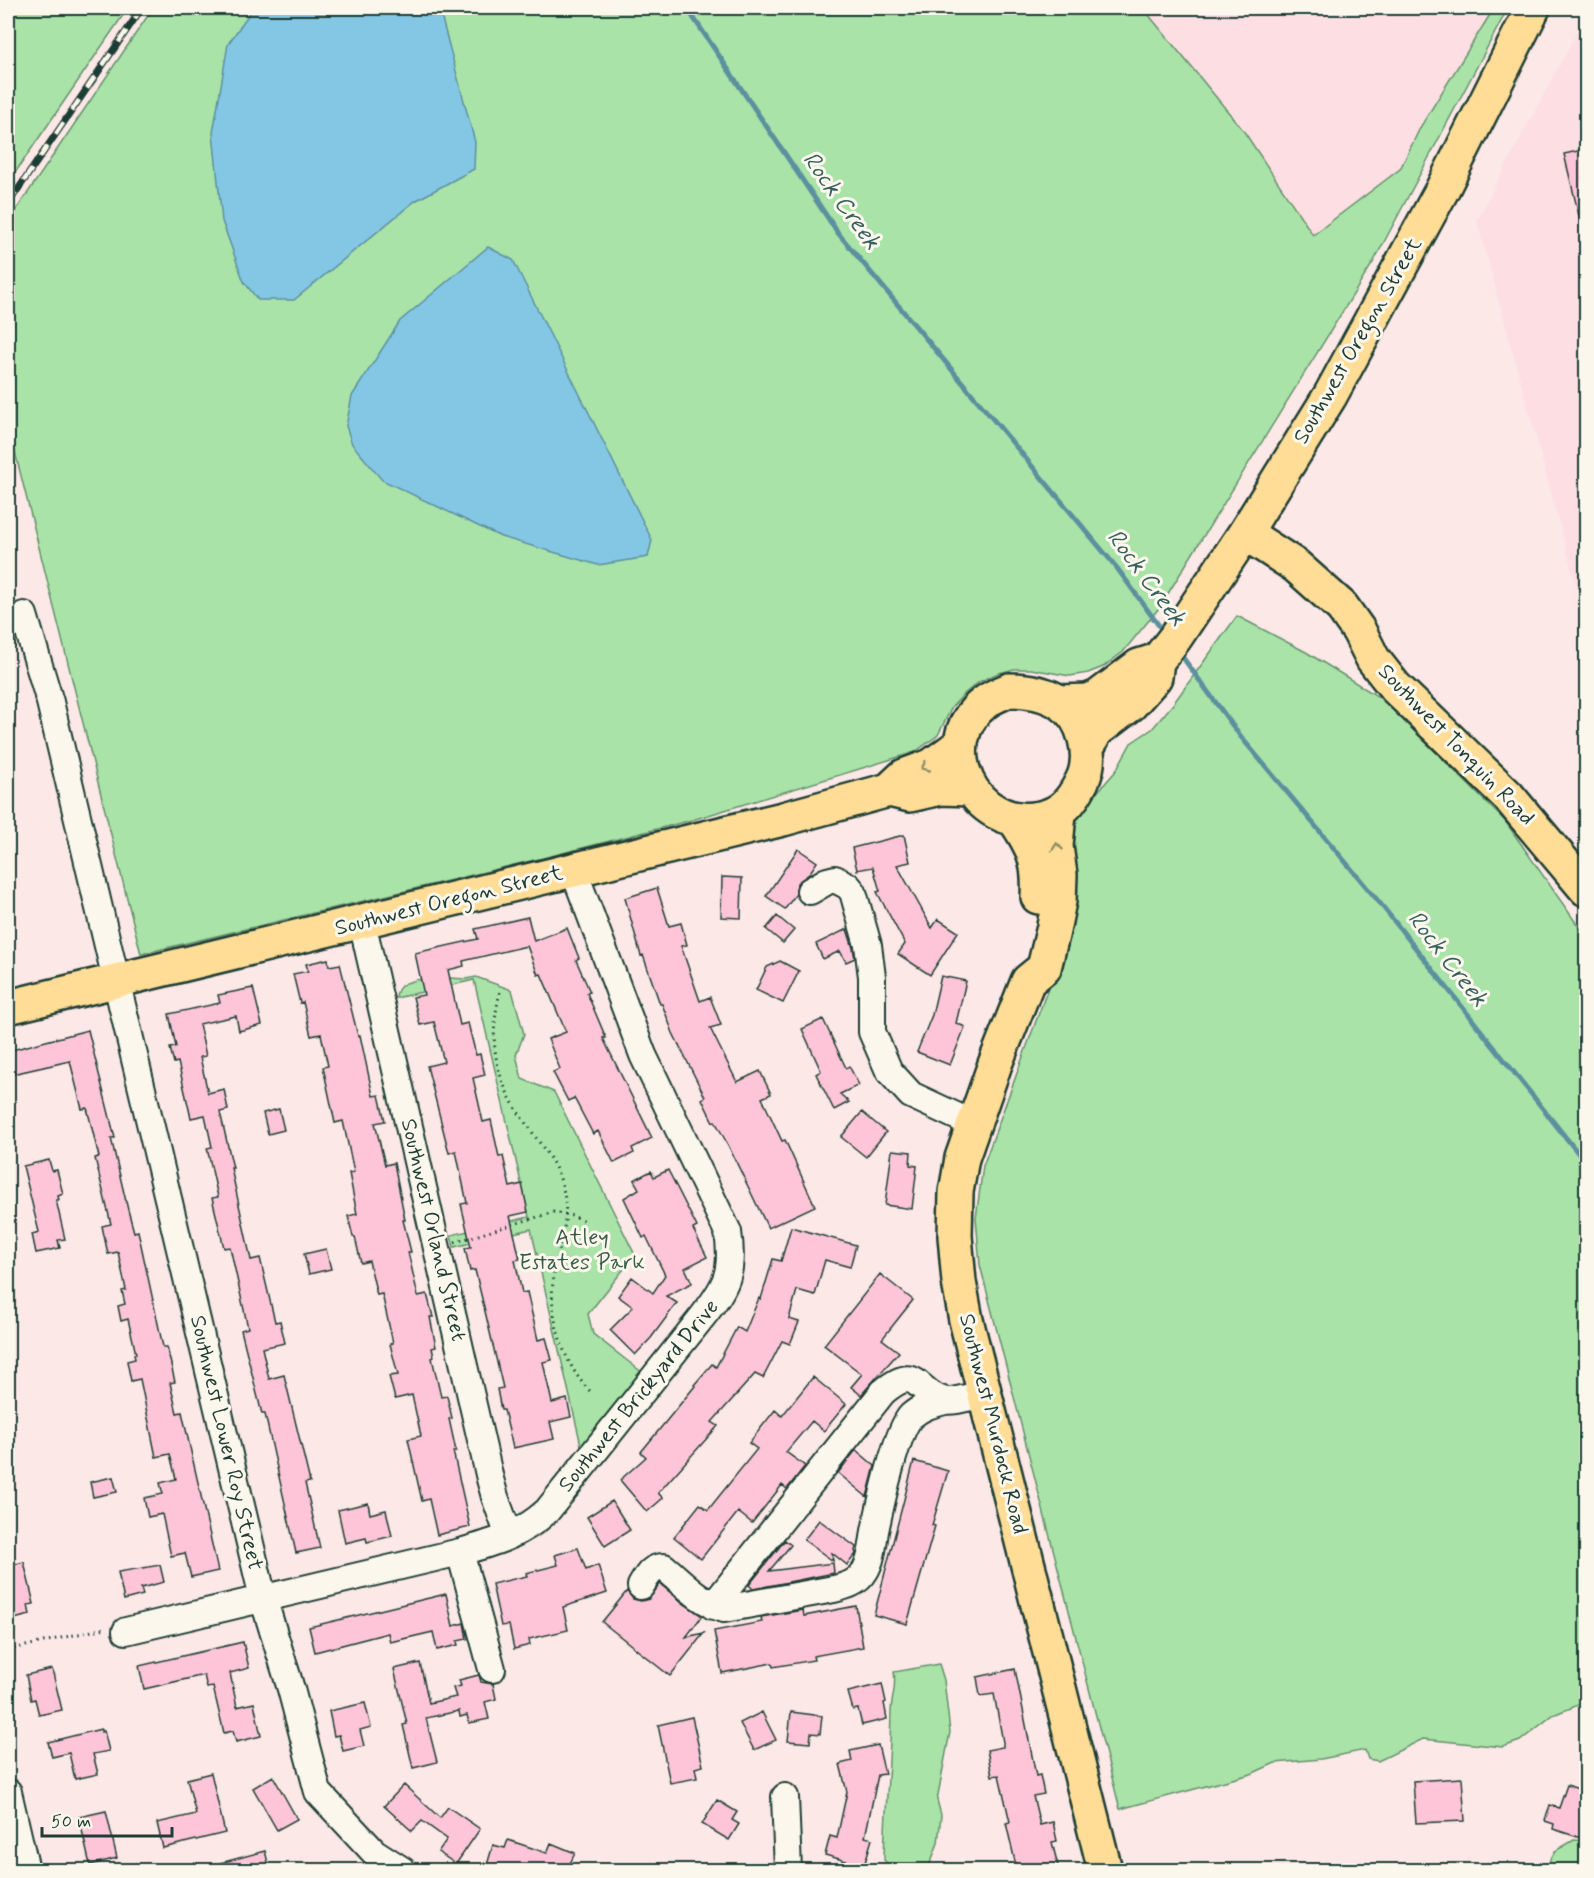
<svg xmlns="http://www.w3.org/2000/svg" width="1594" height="1878" font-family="Mynerve,sans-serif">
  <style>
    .built { fill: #fddee2 }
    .green { fill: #a9e3a8; stroke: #64906e; stroke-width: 1.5 }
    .water { fill: #84c7e5; stroke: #5c909e; stroke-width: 1.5 }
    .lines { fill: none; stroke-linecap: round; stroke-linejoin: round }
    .stream { stroke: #5c909e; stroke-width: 5 }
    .building { fill: #fec5d9; stroke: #1f3d34; stroke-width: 1.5 }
    .minor-casing { stroke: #1f3d34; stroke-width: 30 }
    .major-casing { stroke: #1f3d34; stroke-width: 38 }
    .path { stroke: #1f3d34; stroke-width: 3; stroke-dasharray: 1.5 4.5; stroke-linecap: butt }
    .minor { stroke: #fbf7ec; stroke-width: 26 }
    .major { stroke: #ffdd96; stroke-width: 33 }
    .rail-casing { stroke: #1f3d34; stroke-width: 7 }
    .rail { stroke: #fbf7ec; stroke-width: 4.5; stroke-dasharray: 14; stroke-linecap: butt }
    .oneway { stroke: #8f8d65 }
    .labels { text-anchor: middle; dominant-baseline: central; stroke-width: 6; stroke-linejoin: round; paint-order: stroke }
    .street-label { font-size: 22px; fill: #1f3d34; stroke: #fbf7ec }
    .park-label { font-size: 22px; fill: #3b5e4b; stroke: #fbf7ec }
    .water-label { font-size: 24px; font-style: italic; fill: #386060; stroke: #fbf7ec }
  </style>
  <rect width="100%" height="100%" fill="#fce8e6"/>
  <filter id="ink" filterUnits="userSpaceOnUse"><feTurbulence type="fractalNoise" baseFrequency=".0167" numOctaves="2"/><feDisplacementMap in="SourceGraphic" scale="12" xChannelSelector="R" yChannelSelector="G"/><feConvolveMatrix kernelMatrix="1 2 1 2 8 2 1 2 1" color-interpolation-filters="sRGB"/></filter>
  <g filter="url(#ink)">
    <!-- built -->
    <path class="built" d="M 1143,8 L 1494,8 L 1421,126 L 1400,169 L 1313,236 L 1243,130 Z
      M 1586,16 L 1586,621 L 1477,220 Z"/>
    <!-- green -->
    <path class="green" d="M 16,8 L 128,8 L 8,183 L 8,20 Z
      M 153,8 L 1143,8 L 1243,130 L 1313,235 L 1400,169 L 1421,126 L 1494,8 L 1508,8 L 1374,261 L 1159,608 L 1123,652 L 1103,667 L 1088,673 L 1070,676 L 1031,669 L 1014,669 L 996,674 L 979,682 L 964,694 L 952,707 L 938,735 L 915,752 L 692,820 L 543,858 L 141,954 L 8,424 L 8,222 Z
      M 1237,616 L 1306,652 L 1382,699 L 1505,821 L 1586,937 L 1586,1702 L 1553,1715 L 1520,1741 L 1503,1747 L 1423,1739 L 1378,1761 L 1368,1759 L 1365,1750 L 1321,1759 L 1275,1763 L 1251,1774 L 1120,1809 L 980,1265 L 976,1218 L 983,1166 L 1073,920 L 1076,889 L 1072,821 L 1115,772 L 1131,743 L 1152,729 L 1173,704 Z
      M 432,977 L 466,979 L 476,977 L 512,990 L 524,1034 L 516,1055 L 522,1079 L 554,1092 L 635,1255 L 588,1314 L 593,1334 L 643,1373 L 589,1439 L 581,1445 L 531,1229 L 454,1247 L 451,1235 L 529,1217 L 474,980 L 396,998 C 396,980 419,980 432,977 Z
      M 939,1664 L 944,1680 L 950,1732 L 937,1800 L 941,1815 L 938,1843 L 928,1869 L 894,1870 L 884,1860 C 885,1811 890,1762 891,1713 C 891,1698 897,1688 894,1672 Z
      M 1574,1840 L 1586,1841 L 1586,1870 L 1547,1870 L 1546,1868 L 1555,1851 Z"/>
    <!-- water -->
    <path class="water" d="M 253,8 L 439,8 L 475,142 L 474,169 L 415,201 L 294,300 L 258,300 L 244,282 L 222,221 L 213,133 L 228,44 Z
      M 488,247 L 513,260 L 652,540 L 648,557 L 598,565 L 501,537 L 382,480 L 352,444 L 346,426 L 352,396 L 400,321 Z"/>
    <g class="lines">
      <!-- stream -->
      <path class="stream" d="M 687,8 L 838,233 L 1117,568 L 1165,634
        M 1178,651 L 1241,737 L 1379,902 L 1586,1163"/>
    </g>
    <!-- building -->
    <path class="building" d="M 1587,149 L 1587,223 L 1581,224 L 1564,154 Z
      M 904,835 L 910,862 L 897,865 L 932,928 L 938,919 L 958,932 L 930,975 L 898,954 L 905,944 L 877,892 L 880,891 L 873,867 L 857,870 L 852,848 Z
      M 798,849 L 817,862 L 809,874 L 797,883 L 796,894 L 785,909 L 766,896 Z
      M 722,877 L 742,878 L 741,918 L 721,917 Z
      M 657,888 L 669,926 L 681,923 L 687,945 L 681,946 L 700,1001 L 710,997 L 721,1025 L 710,1028 L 737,1082 L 760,1071 L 771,1094 L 762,1098 L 782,1141 L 785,1140 L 815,1206 L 768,1228 L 729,1147 L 715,1121 L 713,1122 L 702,1099 L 705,1097 L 673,1033 L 662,1004 L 660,1004 L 643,955 L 641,956 L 625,898 Z
      M 777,916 L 794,930 L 783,943 L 766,929 Z
      M 528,917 L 534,941 L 567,928 L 579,958 L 576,960 L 590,992 L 587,993 L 606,1038 L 603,1038 L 652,1138 L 632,1148 L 634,1153 L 614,1163 L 598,1131 L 593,1134 L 574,1098 L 568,1101 L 553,1072 L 560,1069 L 548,1039 L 566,1032 L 541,974 L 538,975 L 527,946 L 463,961 L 464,966 L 448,970 L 460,1025 L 468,1023 L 476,1055 L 480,1054 L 485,1075 L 473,1078 L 483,1122 L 491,1120 L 499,1157 L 503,1156 L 510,1187 L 522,1184 L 528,1212 L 510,1216 L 520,1259 L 515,1260 L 522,1293 L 527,1292 L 538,1340 L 546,1338 L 552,1360 L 543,1362 L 552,1403 L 567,1399 L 571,1417 L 550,1422 L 554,1439 L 513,1448 L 504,1410 L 501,1410 L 497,1389 L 503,1388 L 484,1307 L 475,1270 L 470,1271 L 465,1248 L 471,1247 L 461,1204 L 467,1203 L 456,1151 L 449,1153 L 427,1066 L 444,1062 L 434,1022 L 420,1025 L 413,997 L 424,995 L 415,953 L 478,939 L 475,929 Z
      M 847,929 L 853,948 L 855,958 L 846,962 L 840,951 L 823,959 L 816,944 Z
      M 328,959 L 329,966 L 340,964 L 358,1036 L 360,1035 L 373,1096 L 379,1095 L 385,1121 L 375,1123 L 385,1165 L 394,1163 L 405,1220 L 403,1220 L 411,1252 L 408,1252 L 418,1296 L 427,1294 L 433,1317 L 430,1317 L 436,1347 L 432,1348 L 434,1357 L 432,1358 L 441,1397 L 447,1396 L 452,1418 L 449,1419 L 456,1451 L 453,1451 L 470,1527 L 437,1535 L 429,1499 L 422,1501 L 408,1439 L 421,1436 L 412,1395 L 395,1399 L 389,1376 L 398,1375 L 390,1344 L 393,1343 L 382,1294 L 377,1295 L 369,1261 L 361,1263 L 355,1237 L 353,1237 L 348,1216 L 357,1214 L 349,1173 L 354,1172 L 343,1121 L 335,1123 L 323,1067 L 328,1066 L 321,1034 L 311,1036 L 303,1002 L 300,1003 L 293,974 L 308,971 L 306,964 Z
      M 780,961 L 799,971 L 783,1003 L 756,990 L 767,967 Z
      M 941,976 L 966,981 L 956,1023 L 965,1027 L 950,1065 L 917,1052 L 932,1015 Z
      M 253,988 L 262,1025 L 239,1031 L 236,1016 L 199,1024 L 206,1056 L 200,1057 L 208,1093 L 224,1089 L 228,1110 L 220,1112 L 233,1168 L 231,1168 L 251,1260 L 260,1258 L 275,1322 L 280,1321 L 285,1343 L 262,1348 L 269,1379 L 284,1375 L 310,1482 L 305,1483 L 320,1548 L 296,1553 L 265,1414 L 262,1414 L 241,1330 L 248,1328 L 230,1247 L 224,1248 L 212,1198 L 218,1197 L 207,1148 L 212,1147 L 205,1115 L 191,1118 L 178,1062 L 174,1063 L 170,1048 L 176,1047 L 169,1014 L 220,1003 L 218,995 Z
      M 823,1019 L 846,1068 L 849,1066 L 859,1085 L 840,1094 L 849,1102 L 834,1110 L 816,1074 L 821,1071 L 802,1029 Z
      M 88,1030 L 115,1138 L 111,1138 L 128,1210 L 134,1232 L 138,1231 L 163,1347 L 167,1347 L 175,1382 L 170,1383 L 177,1413 L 182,1412 L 218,1571 L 191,1577 L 185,1553 L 171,1556 L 162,1514 L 148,1517 L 144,1498 L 163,1494 L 160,1483 L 176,1479 L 170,1454 L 156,1457 L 140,1379 L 131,1381 L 127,1361 L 135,1359 L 134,1354 L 136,1354 L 128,1319 L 121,1321 L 118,1306 L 125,1304 L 122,1291 L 126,1290 L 118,1252 L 108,1254 L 102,1226 L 111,1224 L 95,1158 L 99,1157 L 87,1108 L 82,1109 L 70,1061 L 8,1075 L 8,1051 Z
      M 279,1109 L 284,1130 L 268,1134 L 263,1113 Z
      M 862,1112 L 886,1132 L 866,1157 L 841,1137 Z
      M 892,1150 L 911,1152 L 910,1165 L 917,1166 L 912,1209 L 885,1205 Z
      M 49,1160 L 52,1171 L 57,1170 L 63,1194 L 58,1196 L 59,1200 L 56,1200 L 65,1239 L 58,1240 L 60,1248 L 36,1253 L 32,1234 L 39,1232 L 23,1166 Z
      M 668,1170 L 697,1227 L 693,1229 L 707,1257 L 685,1268 L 692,1283 L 666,1296 L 677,1303 L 651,1338 L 635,1355 L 610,1330 L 633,1307 L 618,1296 L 632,1277 L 653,1293 L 665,1275 L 646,1236 L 643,1238 L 624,1198 L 639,1189 L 634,1180 L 651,1171 L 654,1177 Z
      M 791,1227 L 856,1245 L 850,1267 L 825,1260 L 815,1295 L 797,1290 L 789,1319 L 799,1322 L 790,1344 L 782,1341 L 763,1378 L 755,1374 L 712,1422 L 718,1426 L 658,1493 L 663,1498 L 647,1512 L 620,1480 L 646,1457 L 641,1452 L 695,1386 L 694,1385 L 712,1364 L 716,1367 L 737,1327 L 745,1332 L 759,1298 L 761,1299 L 773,1259 L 781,1261 Z
      M 326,1249 L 331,1269 L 309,1274 L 304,1254 Z
      M 880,1274 L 913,1300 L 882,1339 L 899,1352 L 861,1395 L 851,1387 L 862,1374 L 824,1345 Z
      M 813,1377 L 846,1404 L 824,1431 L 812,1421 L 786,1452 L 805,1466 L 787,1489 L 782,1485 L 752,1523 L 738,1512 L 701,1559 L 674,1537 L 700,1504 L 708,1510 L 757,1449 L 749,1443 L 775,1410 L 782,1416 Z
      M 856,1450 L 875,1466 L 867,1497 L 838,1473 Z
      M 914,1461 L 948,1471 L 932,1525 L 935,1526 L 907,1624 L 874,1615 Z
      M 113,1477 L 117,1492 L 93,1497 L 90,1482 Z
      M 612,1501 L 630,1530 L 605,1546 L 587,1517 Z
      M 368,1503 L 370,1514 L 386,1510 L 392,1536 L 367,1542 L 366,1538 L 345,1543 L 338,1510 Z
      M 819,1520 L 856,1547 L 855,1551 L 856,1554 L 847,1565 L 832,1553 L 833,1561 L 804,1540 Z
      M 785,1540 L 791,1545 L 769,1571 L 833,1563 L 834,1573 L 753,1589 L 749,1585 Z
      M 578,1548 L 586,1570 L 598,1565 L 607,1593 L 563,1607 L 568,1630 L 529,1639 L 530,1645 L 514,1649 L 509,1625 L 501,1626 L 492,1584 L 527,1576 L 526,1573 L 558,1565 L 555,1555 Z
      M 24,1562 L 34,1604 L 28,1605 L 30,1615 L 14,1619 L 10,1602 L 8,1603 L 8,1566 Z
      M 160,1565 L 164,1582 L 141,1588 L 143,1595 L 124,1600 L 118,1572 Z
      M 660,1584 L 683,1603 L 702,1616 L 686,1637 L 704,1633 L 670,1676 L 602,1622 L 627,1591 L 633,1599 L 641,1601 L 649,1599 Z
      M 446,1594 L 453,1626 L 464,1623 L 467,1639 L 457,1641 L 458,1645 L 437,1650 L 433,1632 L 390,1642 L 388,1633 L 315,1652 L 309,1627 Z
      M 856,1606 L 863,1647 L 813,1656 L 814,1660 L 773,1667 L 772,1663 L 722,1673 L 714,1631 L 762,1622 L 761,1617 L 803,1610 L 804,1616 Z
      M 243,1642 L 249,1668 L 230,1673 L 237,1707 L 254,1703 L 261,1736 L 236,1742 L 233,1731 L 224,1733 L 213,1687 L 207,1688 L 204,1675 L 144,1689 L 139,1666 Z
      M 420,1663 L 429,1703 L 456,1697 L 453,1688 L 461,1686 L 459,1680 L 479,1675 L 481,1682 L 493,1684 L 496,1699 L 485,1702 L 489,1719 L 469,1723 L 467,1715 L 460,1717 L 459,1711 L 426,1718 L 437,1762 L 413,1768 L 403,1725 L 407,1724 L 394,1669 Z
      M 52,1669 L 62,1710 L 39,1715 L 35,1699 L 31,1700 L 26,1675 Z
      M 1015,1669 L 1036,1776 L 1040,1775 L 1044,1794 L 1033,1796 L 1040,1825 L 1053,1822 L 1057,1841 L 1052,1842 L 1059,1870 L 1017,1870 L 1006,1823 L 1010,1822 L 999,1775 L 992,1776 L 987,1750 L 1003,1747 L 1003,1742 L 994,1694 L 980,1696 L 977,1677 Z
      M 882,1684 L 886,1702 L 884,1703 L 887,1719 L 862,1725 L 858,1709 L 853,1710 L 848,1692 Z
      M 365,1703 L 371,1727 L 360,1730 L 364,1746 L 343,1751 L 339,1735 L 334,1736 L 329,1711 Z
      M 762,1712 L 776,1740 L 754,1750 L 740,1723 Z
      M 791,1712 L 822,1716 L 820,1734 L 811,1733 L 810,1743 L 788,1741 Z
      M 692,1717 L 703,1766 L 695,1768 L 697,1778 L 670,1783 L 658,1725 Z
      M 101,1729 L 101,1732 L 104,1731 L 109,1751 L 93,1754 L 98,1774 L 75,1779 L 69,1753 L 52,1757 L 48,1742 Z
      M 878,1745 L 885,1774 L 878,1775 L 865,1837 L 872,1839 L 864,1866 L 825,1855 L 830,1836 L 837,1838 L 847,1792 L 840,1764 L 852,1761 L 850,1751 Z
      M 211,1773 L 225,1833 L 163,1848 L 157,1823 L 196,1814 L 187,1779 Z
      M 273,1776 L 297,1819 L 277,1830 L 253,1788 Z
      M 1462,1778 L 1465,1821 L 1416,1823 L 1413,1781 Z
      M 404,1785 L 440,1818 L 448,1807 L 480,1829 L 456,1864 L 438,1852 L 447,1839 L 422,1821 L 412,1831 L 384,1806 Z
      M 1567,1785 L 1587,1792 L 1587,1832 L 1584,1839 L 1553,1829 L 1554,1824 L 1545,1821 L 1550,1805 L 1559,1808 Z
      M 717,1800 L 737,1812 L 732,1820 L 739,1824 L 729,1840 L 702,1824 Z
      M 106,1811 L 117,1858 L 90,1865 L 79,1817 Z
      M 508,1840 L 547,1853 L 551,1843 L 575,1853 L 567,1870 L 503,1870 L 487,1865 L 493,1845 L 505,1848 Z
      M 265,1851 L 270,1870 L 210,1870 L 209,1866 Z"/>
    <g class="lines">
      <!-- minor casing -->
      <g class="minor-casing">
        <path id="minor" d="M 24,615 L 50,702 L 263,1598 L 291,1689 L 318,1792 L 374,1852 L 402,1870
          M 810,891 L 827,881 L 835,879 L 848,886 L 853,892 L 868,945 L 872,977 L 872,1032 L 889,1071 L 911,1095 L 973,1124
          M 362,922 L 490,1479 L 495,1497 L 509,1536
          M 460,1552 L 492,1669
          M 641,1586 C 647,1576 651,1567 664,1567 C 682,1582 700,1602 724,1609 L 834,1589 C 846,1586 858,1583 865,1571 C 872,1560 873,1544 875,1531 C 880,1507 896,1432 911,1416 C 921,1407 932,1404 945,1401
          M 713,1606 L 883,1392 C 918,1362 916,1393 943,1400 C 951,1403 974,1396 984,1394
          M 126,1631 L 460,1552 C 493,1543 521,1535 547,1511 L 703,1316 C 727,1285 734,1272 728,1232 L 643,1055 L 574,871
          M 8,1792 L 26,1870
          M 785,1797 L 788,1870"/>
      </g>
      <!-- major casing -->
      <g class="major-casing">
        <path id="major" d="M 1245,533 L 1296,566 L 1342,607 L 1359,631 L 1373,659 L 1395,687 L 1508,796 L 1586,889
          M 1009,690 C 1026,690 1046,693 1061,703 C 1085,718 1094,757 1082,781 C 1072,801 1062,814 1040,818 C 973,832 932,744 984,703 C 991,697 1000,694 1009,690 Z
          M 1061,702 L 1088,701 L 1098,697 L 1139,666 L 1155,661
          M 1087,748 L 1096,731 L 1130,705 L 1155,677 L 1157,661 L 1175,638 L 1245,533 L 1330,396 L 1442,190 L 1533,8
          M 889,790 L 910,795 L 941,788 L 971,789
          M 1059,813 L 1056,846 L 1060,875 L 1059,901 L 1053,931 L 1044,968 L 1028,981 L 995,1064 L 962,1158 L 956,1192 L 955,1236 L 959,1282 L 966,1320 L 1105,1870
          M 1015,820 C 1034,848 1040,862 1038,897
          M 8,1007 L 783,819 L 889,790 L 904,776 L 931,766 L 961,744"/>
      </g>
      <!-- path -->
      <path class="path" d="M 500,992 C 487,1047 496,1084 530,1129 C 543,1148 558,1166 563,1189 C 571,1220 559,1244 554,1274 C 547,1312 563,1366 591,1392
        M 455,1242 L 554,1212 L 573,1216 L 585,1221
        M 8,1650 L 105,1628"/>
      <!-- minor -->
      <use href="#minor" class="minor"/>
      <!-- major -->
      <use href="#major" class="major"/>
      <!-- rail casing -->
      <g class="rail-casing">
        <path id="rail" d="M 8,204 L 142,8"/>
      </g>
      <!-- rail -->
      <use href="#rail" class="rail"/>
    </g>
    <!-- one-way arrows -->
    <defs><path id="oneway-chevron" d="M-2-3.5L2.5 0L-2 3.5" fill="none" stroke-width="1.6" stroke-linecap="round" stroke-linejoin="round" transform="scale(1.5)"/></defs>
    <g class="oneway">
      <use href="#oneway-chevron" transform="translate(925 767) rotate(155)"/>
      <use href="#oneway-chevron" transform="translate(1057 847) rotate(-96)"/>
    </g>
  </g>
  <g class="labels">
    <!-- street labels -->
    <g class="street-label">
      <text transform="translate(1358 341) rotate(-60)">Southwest Oregon Street</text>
      <text transform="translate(1456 745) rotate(46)">Southwest Tonquin Road</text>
      <text transform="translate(449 901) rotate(-14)">Southwest Oregon Street</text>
      <text transform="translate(433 1230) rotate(77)">Southwest Orland Street</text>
      <text transform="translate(639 1396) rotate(-51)">Southwest Brickyard Drive</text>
      <text transform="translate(993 1424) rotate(76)">Southwest Murdock Road</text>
      <text transform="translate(226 1443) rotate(77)">Southwest Lower Roy Street</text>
    </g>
    <!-- park labels -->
    <g class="park-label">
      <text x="582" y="1238">Atley<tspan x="582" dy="25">Estates Park</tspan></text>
    </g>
    <!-- water labels -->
    <g class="water-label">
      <text transform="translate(841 201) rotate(54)">Rock Creek</text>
      <text transform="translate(1146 578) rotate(53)">Rock Creek</text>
      <text transform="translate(1447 959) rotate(52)">Rock Creek</text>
    </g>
  </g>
  <!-- margin -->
  <rect width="1594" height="1878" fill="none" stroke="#fbf7ec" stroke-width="30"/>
  <rect x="15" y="15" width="1564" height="1848" fill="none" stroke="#1f3d34" stroke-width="2" filter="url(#ink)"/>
  <!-- scale -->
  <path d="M42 1827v9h130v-9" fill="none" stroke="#1f3d34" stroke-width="3"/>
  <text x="51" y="1827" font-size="18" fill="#1f3d34" stroke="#fbf7ec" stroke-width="4.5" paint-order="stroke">50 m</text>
</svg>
